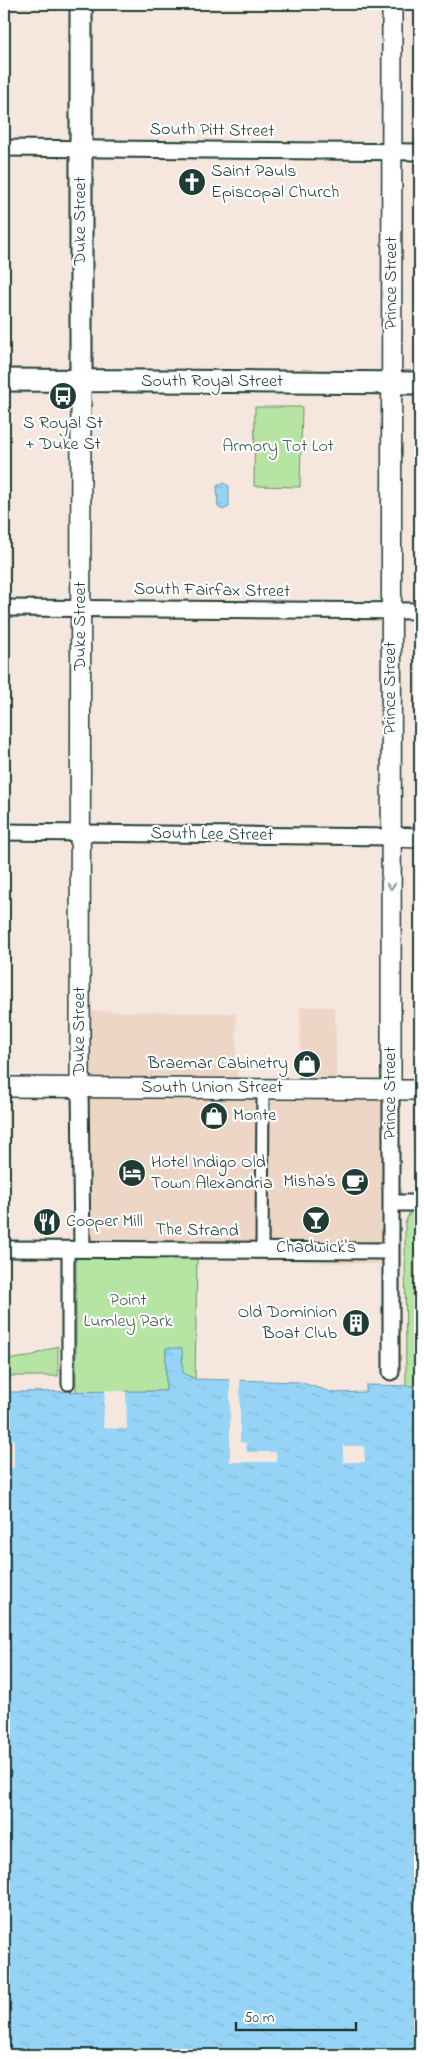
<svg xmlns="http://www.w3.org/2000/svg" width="424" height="2059" font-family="'Indie Flower',sans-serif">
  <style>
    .built { fill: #eed6c6 }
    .green { fill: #b6e4a3; stroke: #6a906c }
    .water { fill: url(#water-ripples); stroke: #6698a9 }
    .pier { fill: #f5e7dd }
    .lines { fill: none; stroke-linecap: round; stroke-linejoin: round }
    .pedestrian-casing { stroke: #1f3d34; stroke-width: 15 }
    .minor-casing { stroke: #1f3d34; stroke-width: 19 }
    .tertiary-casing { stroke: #1f3d34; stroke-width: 22 }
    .secondary-casing { stroke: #1f3d34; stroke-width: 25 }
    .pedestrian { stroke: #fff; stroke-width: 11 }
    .minor { stroke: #fff; stroke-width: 15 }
    .tertiary { stroke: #fff; stroke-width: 19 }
    .secondary { stroke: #fff; stroke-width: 21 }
    .oneway { stroke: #8f9e9a }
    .labels { text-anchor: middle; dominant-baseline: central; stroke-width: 4.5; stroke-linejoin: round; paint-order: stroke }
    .street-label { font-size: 18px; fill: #1f3d34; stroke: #fff }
    .poi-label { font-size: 18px; fill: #1f3d34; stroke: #fff; text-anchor: start }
    .park-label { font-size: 18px; fill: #3d5e4a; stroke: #fff }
  </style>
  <defs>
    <pattern id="water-ripples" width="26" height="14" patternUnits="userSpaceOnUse" patternTransform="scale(1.25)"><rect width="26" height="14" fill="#96d4f7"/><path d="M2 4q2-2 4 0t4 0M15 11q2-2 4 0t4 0" fill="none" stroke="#81b7d4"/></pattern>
  </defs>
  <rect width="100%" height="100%" fill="#f5e7dd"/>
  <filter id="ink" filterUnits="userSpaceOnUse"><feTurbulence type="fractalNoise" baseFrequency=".02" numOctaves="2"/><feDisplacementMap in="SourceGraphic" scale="10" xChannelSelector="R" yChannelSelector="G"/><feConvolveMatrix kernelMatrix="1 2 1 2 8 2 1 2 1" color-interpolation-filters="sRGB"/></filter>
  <g filter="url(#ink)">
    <!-- built -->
    <path class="built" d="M 300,1007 L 335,1007 L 337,1088 L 395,1089 L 396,1265 L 197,1258 L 76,1258 L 77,1099 L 82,1011 L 236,1013 L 237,1087 L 301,1088 Z"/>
    <!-- green -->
    <path class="green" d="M 255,407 L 302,407 L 300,487 L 254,486 Z
      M 414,1109 L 420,1109 L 420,1150 L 414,1150 Z
      M 420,1210 L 420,1386 L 406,1386 L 405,1223 L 410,1212 Z
      M 76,1258 L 197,1258 L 195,1379 L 183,1373 L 166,1348 L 166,1391 L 76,1392 Z
      M 58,1346 L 58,1376 L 4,1376 L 4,1360 L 28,1357 Z"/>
    <!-- water -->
    <path class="water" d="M 223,483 L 229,486 L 229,507 L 223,510 L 218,507 L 217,486 Z
      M 166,1348 L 182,1348 L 183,1373 L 195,1379 L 300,1382 L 334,1393 L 366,1392 L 366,1385 L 420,1386 L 420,2055 L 4,2055 L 4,1392 L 166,1391 Z"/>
    <!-- pier -->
    <path class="pier" d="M 230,1377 L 240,1378 L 240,1442 L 246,1443 L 247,1452 L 276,1452 L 276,1462 L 230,1462 Z
      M 105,1390 L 126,1391 L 127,1429 L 103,1428 Z
      M 4,1439 L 14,1439 L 14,1468 L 4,1468 Z
      M 343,1446 L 364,1446 L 365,1462 L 343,1462 Z"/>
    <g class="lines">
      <!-- pedestrian casing -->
      <g class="pedestrian-casing">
        <path id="pedestrian" d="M 262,1251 L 263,1088
          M 68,1384 L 68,1248"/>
      </g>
      <!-- minor casing -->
      <g class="minor-casing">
        <path id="minor" d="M 4,148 L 420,152
          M 4,608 L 420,611
          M 4,832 L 391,837
          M 80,1087 L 82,1248
          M 391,1089 L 391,1372
          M 391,1203 L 420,1203
          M 4,1249 L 391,1251"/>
      </g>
      <!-- tertiary casing -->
      <g class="tertiary-casing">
        <path id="tertiary" d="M 391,837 L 420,838
          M 4,1087 L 420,1090
          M 80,1087 L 81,381
          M 391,1089 L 392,4"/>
      </g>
      <!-- secondary casing -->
      <g class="secondary-casing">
        <path id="secondary" d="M 4,380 L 420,383
          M 81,381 L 81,4"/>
      </g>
      <!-- pedestrian -->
      <use href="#pedestrian" class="pedestrian"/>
      <!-- minor -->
      <use href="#minor" class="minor"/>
      <!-- tertiary -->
      <use href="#tertiary" class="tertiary"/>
      <!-- secondary -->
      <use href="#secondary" class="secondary"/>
    </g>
    <!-- one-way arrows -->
    <defs><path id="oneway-chevron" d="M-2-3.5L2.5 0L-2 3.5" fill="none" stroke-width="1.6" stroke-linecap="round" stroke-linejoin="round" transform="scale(1.25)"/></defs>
    <use class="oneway" href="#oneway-chevron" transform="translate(391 886) rotate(90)"/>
  </g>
  <!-- icons -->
  <defs>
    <g id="church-disc" transform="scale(1.4375)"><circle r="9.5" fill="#1f3d34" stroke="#fff"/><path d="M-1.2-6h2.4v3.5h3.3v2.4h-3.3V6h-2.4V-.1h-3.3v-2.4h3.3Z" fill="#fff"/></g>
    <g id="bus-disc" transform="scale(1.4375)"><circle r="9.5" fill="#1f3d34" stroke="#fff"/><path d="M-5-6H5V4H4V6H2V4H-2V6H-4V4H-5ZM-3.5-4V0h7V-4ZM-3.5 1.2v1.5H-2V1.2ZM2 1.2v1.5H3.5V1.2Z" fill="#fff"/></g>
    <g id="shop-disc" transform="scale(1.4375)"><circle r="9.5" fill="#1f3d34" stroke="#fff"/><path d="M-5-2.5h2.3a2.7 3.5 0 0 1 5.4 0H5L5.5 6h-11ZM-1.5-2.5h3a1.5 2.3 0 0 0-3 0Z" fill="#fff"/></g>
    <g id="hotel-disc" transform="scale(1.4375)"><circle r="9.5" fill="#1f3d34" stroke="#fff"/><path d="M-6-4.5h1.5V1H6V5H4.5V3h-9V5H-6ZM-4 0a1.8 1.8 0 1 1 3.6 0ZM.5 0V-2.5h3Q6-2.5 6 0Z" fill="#fff"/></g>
    <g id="cafe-disc" transform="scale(1.4375)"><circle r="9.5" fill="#1f3d34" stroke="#fff"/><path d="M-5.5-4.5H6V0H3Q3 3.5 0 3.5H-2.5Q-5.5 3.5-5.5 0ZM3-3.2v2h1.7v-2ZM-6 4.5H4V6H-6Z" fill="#fff"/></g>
    <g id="bar-disc" transform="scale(1.4375)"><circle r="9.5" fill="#1f3d34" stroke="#fff"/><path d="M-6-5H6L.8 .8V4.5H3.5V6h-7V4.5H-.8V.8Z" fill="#fff"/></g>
    <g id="restaurant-disc" transform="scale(1.4375)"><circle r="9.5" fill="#1f3d34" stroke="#fff"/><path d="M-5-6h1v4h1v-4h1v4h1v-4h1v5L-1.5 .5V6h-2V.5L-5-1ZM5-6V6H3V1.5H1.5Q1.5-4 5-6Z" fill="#fff"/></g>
    <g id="building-disc" transform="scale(1.4375)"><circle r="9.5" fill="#1f3d34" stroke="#fff"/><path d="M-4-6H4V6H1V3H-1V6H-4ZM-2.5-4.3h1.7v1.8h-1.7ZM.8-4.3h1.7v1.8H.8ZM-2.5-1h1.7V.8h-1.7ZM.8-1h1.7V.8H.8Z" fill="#fff"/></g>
  </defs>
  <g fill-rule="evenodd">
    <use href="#church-disc" x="192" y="182"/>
    <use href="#bus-disc" x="63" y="396"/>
    <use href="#shop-disc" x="307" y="1064"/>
    <use href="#shop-disc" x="214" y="1116"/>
    <use href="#hotel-disc" x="132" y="1173"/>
    <use href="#cafe-disc" x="355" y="1182"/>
    <use href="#bar-disc" x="316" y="1220"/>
    <use href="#restaurant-disc" x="47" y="1222"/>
    <use href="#building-disc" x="356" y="1323"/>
  </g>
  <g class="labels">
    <!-- street labels -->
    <g class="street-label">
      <text transform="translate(212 131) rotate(1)">South Pitt Street</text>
      <text transform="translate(81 221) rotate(-90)">Duke Street</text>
      <text transform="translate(392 283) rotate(-90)">Prince Street</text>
      <text x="212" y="382">South Royal Street</text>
      <text transform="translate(212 591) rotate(1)">South Fairfax Street</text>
      <text transform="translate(81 626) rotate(-90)">Duke Street</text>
      <text transform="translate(391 688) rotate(-90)">Prince Street</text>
      <text transform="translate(212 835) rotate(1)">South Lee Street</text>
      <text transform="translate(80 1031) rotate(-90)">Duke Street</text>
      <text x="212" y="1088">South Union Street</text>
      <text transform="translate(391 1093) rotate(-90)">Prince Street</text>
      <text transform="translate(197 1231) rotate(1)">The Strand</text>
    </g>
    <!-- poi labels -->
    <g class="poi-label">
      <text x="211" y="172">Saint Pauls<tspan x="211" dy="21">Episcopal Church</tspan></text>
      <text x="63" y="424" text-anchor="middle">S Royal St<tspan x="63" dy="21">+ Duke St</tspan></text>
      <text x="288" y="1064" text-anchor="end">Braemar Cabinetry</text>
      <text x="233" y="1116">Monte</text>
      <text x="151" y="1163">Hotel Indigo Old<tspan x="151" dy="21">Town Alexandria</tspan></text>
      <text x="336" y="1182" text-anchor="end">Misha’s</text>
      <text x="66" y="1222">Cooper Mill</text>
      <text x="316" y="1248" text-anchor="middle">Chadwick's</text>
      <text x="337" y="1313" text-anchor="end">Old Dominion<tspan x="337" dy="21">Boat Club</tspan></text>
    </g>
    <!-- park labels -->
    <g class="park-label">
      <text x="278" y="447">Armory Tot Lot</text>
      <text x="128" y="1301">Point<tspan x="128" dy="21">Lumley Park</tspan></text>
    </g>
  </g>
  <!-- margin -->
  <rect width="424" height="2059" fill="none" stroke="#fff" stroke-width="20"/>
  <rect x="10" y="10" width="404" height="2039" fill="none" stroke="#1f3d34" stroke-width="2" filter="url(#ink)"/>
  <!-- scale -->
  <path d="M236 2022v8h120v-8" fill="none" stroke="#1f3d34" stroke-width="2.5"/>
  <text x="244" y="2022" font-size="15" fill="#1f3d34" stroke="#ffffff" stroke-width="4" paint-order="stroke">50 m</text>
</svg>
